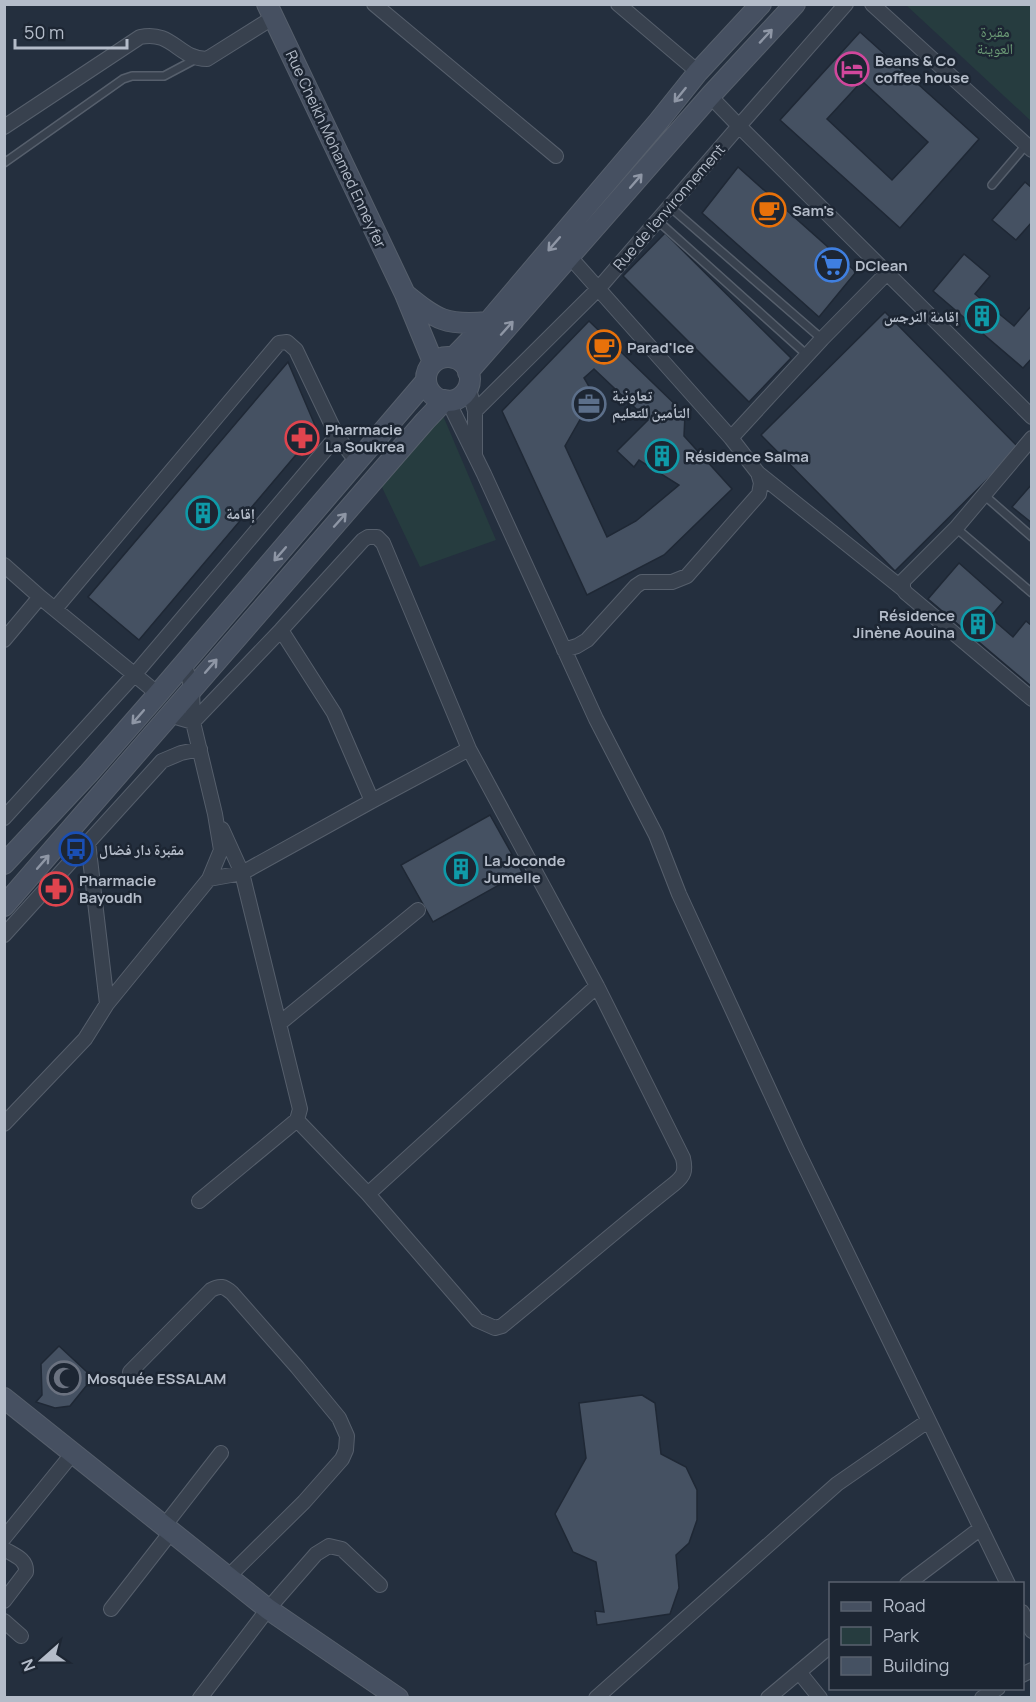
<svg xmlns="http://www.w3.org/2000/svg" width="1036" height="1702" font-family="Manrope,'Noto Naskh Arabic',sans-serif">
  <style>
    .green { fill: #263c3f }
    .building { fill: #455162; stroke: #1f2835; stroke-width: 1.5; fill-rule: evenodd }
    .lines { fill: none; stroke-linecap: round; stroke-linejoin: round }
    .lane-casing { stroke: #565f6c; stroke-width: 10 }
    .street-casing { stroke: #565f6c; stroke-width: 16 }
    .secondary-casing { stroke: #565f6c; stroke-width: 22 }
    .lane { stroke: #38414e; stroke-width: 7 }
    .street { stroke: #38414e; stroke-width: 14 }
    .secondary { stroke: #465061; stroke-width: 20 }
    .oneway { stroke: #8e96a5 }
    .labels { text-anchor: middle; dominant-baseline: central; stroke-width: 5; stroke-linejoin: round; paint-order: stroke }
    .park-label { font-size: 15px; fill: #6b9a76; stroke: #1d2633 }
    .poi-label { font-size: 15px; font-weight: bold; fill: #b4bcc9; stroke: #1d2633; text-anchor: start }
    .street-label { font-size: 15px; fill: #b4bcc9; stroke: #1d2633 }
  </style>
  <rect width="100%" height="100%" fill="#242f3e"/>
  <!-- green -->
  <path class="green" d="M 906,5 L 1031,5 L 1031,121 Z
    M 441,411 L 496,540 L 420,567 L 379,481 Z"/>
  <!-- building -->
  <path class="building" d="M 860,32 L 979,139 L 900,228 L 780,120 ZM 862,81 L 928,142 L 892,180 L 827,119 Z
    M 738,167 L 856,272 L 819,317 L 702,213 Z
    M 1025,182 L 1032,188 L 1032,222 L 1016,240 L 992,220 Z
    M 665,233 L 791,358 L 749,402 L 623,276 Z
    M 964,254 L 990,276 L 975,294 L 1014,326 L 1032,305 L 1032,358 L 1023,368 L 933,291 Z
    M 885,312 L 1019,448 L 895,571 L 761,435 Z
    M 589,321 L 685,414 L 684,436 L 732,489 L 664,555 L 587,595 L 502,411 ZM 594,369 L 648,420 L 617,451 L 634,467 L 639,460 L 679,485 L 636,521 L 607,537 L 565,446 L 594,395 L 584,378 Z
    M 288,362 L 317,430 L 139,640 L 88,597 Z
    M 1032,484 L 1032,523 L 1012,507 Z
    M 959,563 L 1003,602 L 990,617 L 1013,637 L 1026,621 L 1032,626 L 1032,687 L 928,599 Z
    M 490,815 L 522,872 L 433,922 L 401,865 Z
    M 59,1346 L 87,1372 L 87,1385 L 70,1406 L 55,1408 L 36,1402 L 42,1395 L 41,1364 Z
    M 642,1395 L 655,1403 L 661,1454 L 686,1467 L 697,1490 L 697,1520 L 689,1543 L 676,1555 L 679,1588 L 670,1614 L 597,1625 L 595,1611 L 604,1612 L 596,1562 L 573,1552 L 555,1514 L 586,1458 L 579,1403 Z"/>
  <g class="lines">
    <!-- lane casing -->
    <g class="lane-casing">
      <path id="lane" d="M 4,163 L 123,79 L 132,76 L 164,76 L 196,59
        M 992,185 L 1026,145
        M 669,206 L 822,339
        M 657,220 L 807,355
        M 984,495 L 1032,537
        M 956,528 L 1032,593"/>
    </g>
    <!-- street casing -->
    <g class="street-casing">
      <path id="street" d="M 374,4 L 556,156
        M 618,4 L 698,72
        M 846,4 L 739,126 L 1032,417
        M 872,4 L 1032,150
        M 4,127 L 140,37 C 173,30 178,59 207,59 L 274,17
        M 468,386 L 475,411 L 475,454
        M 448,401 L 484,474 L 596,719 L 656,835 L 679,894 L 796,1148 L 1008,1584
        M 475,411 L 599,288 L 739,126 L 710,96
        M 731,438 L 822,339 L 886,274
        M 1032,438 L 956,528 L 903,581 L 903,589 L 906,593 L 1032,699
        M 758,473 L 903,589
        M 4,565 L 40,597 L 158,694
        M 55,609 L 279,343 L 287,342 L 296,350 L 337,436 L 357,462
        M 281,630 L 334,713 L 372,801
        M 4,640 L 40,597
        M 564,650 L 577,646 L 587,640 L 636,586 L 642,582 L 672,582 L 687,576 L 759,494 L 761,483 L 758,473 L 731,438 L 570,257
        M 184,663 L 192,688 L 193,722 L 215,814 L 221,850 L 209,879 L 242,873 L 300,1109 L 297,1120 L 199,1201
        M 169,715 L 193,722 L 281,630 L 363,540 L 368,537 L 377,537 L 383,543 L 469,749 L 597,986 L 683,1158 C 686,1171 684,1176 674,1184 C 616,1230 560,1279 502,1326 L 495,1328 L 477,1320 L 368,1194 L 297,1120
        M 4,818 L 135,674 L 337,436
        M 222,829 L 242,873 L 372,801 L 469,749
        M 88,842 L 107,1004
        M 4,935 L 162,761 L 181,753 L 200,749
        M 280,1023 L 418,910
        M 4,1124 L 85,1039 L 107,1004 L 209,879
        M 368,1194 L 597,986
        M 130,1372 L 211,1290 C 220,1285 224,1286 232,1293 L 297,1367 L 339,1418 L 347,1436 L 346,1450 L 342,1459 L 304,1502 L 229,1576
        M 165,1525 L 221,1453
        M 4,1538 L 73,1453
        M 4,1549 C 14,1555 27,1559 26,1572 L 4,1601
        M 907,1584 L 981,1528
        M 111,1609 L 171,1532
        M 1022,1612 L 1032,1631
        M 4,1621 L 21,1636
        M 799,1672 L 820,1698
        M 1022,1675 L 1032,1670
        M 200,1698 L 268,1609 L 316,1554 L 329,1546 L 342,1549 L 380,1585
        M 596,1698 L 837,1484 L 928,1421
        M 768,1698 L 830,1646
        M 982,1698 L 998,1688"/>
    </g>
    <!-- secondary casing -->
    <g class="secondary-casing">
      <path id="secondary" d="M 267,4 L 405,294 L 433,362
        M 405,294 C 437,320 446,326 488,322
        M426 379a22 22 0 1 1 44 0a22 22 0 1 1-44 0Z
        M 453,358 L 488,322 L 658,122 L 698,72 L 761,4
        M 468,372 L 710,96 L 795,4
        M 4,864 L 89,773 L 158,694 L 426,381
        M 4,906 L 425,421 L 445,400
        M 4,1398 L 268,1609 L 398,1698"/>
    </g>
    <!-- lane -->
    <use href="#lane" class="lane"/>
    <!-- street -->
    <use href="#street" class="street"/>
    <!-- secondary -->
    <use href="#secondary" class="secondary"/>
  </g>
  <!-- one-way arrows -->
  <defs><path id="oneway-shaft" d="M-6 0H5M1.5-3L5.5 0L1.5 3" fill="none" stroke-width="1.6" stroke-linecap="round" stroke-linejoin="round" transform="scale(1.5)"/></defs>
  <g class="oneway">
    <use href="#oneway-shaft" transform="translate(766 36) rotate(-47)"/>
    <use href="#oneway-shaft" transform="translate(680 95) rotate(129)"/>
    <use href="#oneway-shaft" transform="translate(636 181) rotate(-49)"/>
    <use href="#oneway-shaft" transform="translate(554 244) rotate(131)"/>
    <use href="#oneway-shaft" transform="translate(507 328) rotate(-48)"/>
    <use href="#oneway-shaft" transform="translate(340 520) rotate(-48)"/>
    <use href="#oneway-shaft" transform="translate(280 554) rotate(131)"/>
    <use href="#oneway-shaft" transform="translate(211 666) rotate(-49)"/>
    <use href="#oneway-shaft" transform="translate(138 717) rotate(131)"/>
    <use href="#oneway-shaft" transform="translate(43 862) rotate(-49)"/>
  </g>
  <!-- icons -->
  <defs>
    <g id="hotel-ring" transform="scale(1.725)"><circle r="9.5" fill="#1d2633" stroke="#d1479c" stroke-width="1.5"/><path d="M-6-4.5h1.5V1H6V5H4.5V3h-9V5H-6ZM-4 0a1.8 1.8 0 1 1 3.6 0ZM.5 0V-2.5h3Q6-2.5 6 0Z" fill="#d1479c"/></g>
    <g id="cafe-ring" transform="scale(1.725)"><circle r="9.5" fill="#1d2633" stroke="#e8710a" stroke-width="1.5"/><path d="M-5.5-4.5H6V0H3Q3 3.5 0 3.5H-2.5Q-5.5 3.5-5.5 0ZM3-3.2v2h1.7v-2ZM-6 4.5H4V6H-6Z" fill="#e8710a"/></g>
    <g id="supermarket-ring" transform="scale(1.725)"><circle r="9.5" fill="#1d2633" stroke="#3f7fe0" stroke-width="1.5"/><path d="M-6-5.5h2.5l.6 2H6L4.5 2H-2.5L-4.4-4H-6ZM-1.5 3.2a1.3 1.3 0 1 0 .1 0ZM3 3.2a1.3 1.3 0 1 0 .1 0Z" fill="#3f7fe0"/></g>
    <g id="building-ring" transform="scale(1.725)"><circle r="9.5" fill="#1d2633" stroke="#0f9aa8" stroke-width="1.5"/><path d="M-4-6H4V6H1V3H-1V6H-4ZM-2.5-4.3h1.7v1.8h-1.7ZM.8-4.3h1.7v1.8H.8ZM-2.5-1h1.7V.8h-1.7ZM.8-1h1.7V.8H.8Z" fill="#0f9aa8"/></g>
    <g id="office-ring" transform="scale(1.725)"><circle r="9.5" fill="#1d2633" stroke="#5c6f8a" stroke-width="1.5"/><path d="M-6-3h4V-5.5h4V-3h4V5H-6ZM-1-4.5V-3h2v-1.5ZM-6 0V1H6V0Z" fill="#5c6f8a"/></g>
    <g id="pharmacy-ring" transform="scale(1.725)"><circle r="9.5" fill="#1d2633" stroke="#e0444e" stroke-width="1.5"/><path d="M-2-6h4v4h4v4h-4v4h-4v-4h-4v-4h4Z" fill="#e0444e"/></g>
    <g id="bus-ring" transform="scale(1.725)"><circle r="9.5" fill="#1d2633" stroke="#1a4fb4" stroke-width="1.5"/><path d="M-5-6H5V4H4V6H2V4H-2V6H-4V4H-5ZM-3.5-4V0h7V-4ZM-3.5 1.2v1.5H-2V1.2ZM2 1.2v1.5H3.5V1.2Z" fill="#1a4fb4"/></g>
    <g id="mosque-ring" transform="scale(1.725)"><circle r="9.5" fill="#1d2633" stroke="#6b7280" stroke-width="1.5"/><path d="M3.5-4.9A6 6 0 1 0 3.5 4.9A5 5 0 1 1 3.5-4.9Z" fill="#6b7280"/></g>
  </defs>
  <g fill-rule="evenodd">
    <use href="#hotel-ring" x="852" y="69"/>
    <use href="#cafe-ring" x="769" y="210"/>
    <use href="#supermarket-ring" x="832" y="265"/>
    <use href="#building-ring" x="982" y="316"/>
    <use href="#cafe-ring" x="604" y="347"/>
    <use href="#office-ring" x="589" y="404"/>
    <use href="#pharmacy-ring" x="302" y="438"/>
    <use href="#building-ring" x="662" y="456"/>
    <use href="#building-ring" x="203" y="513"/>
    <use href="#building-ring" x="978" y="624"/>
    <use href="#bus-ring" x="76" y="849"/>
    <use href="#building-ring" x="461" y="869"/>
    <use href="#pharmacy-ring" x="56" y="889"/>
    <use href="#mosque-ring" x="64" y="1378"/>
  </g>
  <g class="labels">
    <!-- park labels -->
    <g class="park-label">
      <text x="995" y="31">مقبرة<tspan x="995" dy="17">العوينة</tspan></text>
    </g>
    <!-- poi labels -->
    <g class="poi-label">
      <text x="875" y="60">Beans &amp; Co<tspan x="875" dy="17">coffee house</tspan></text>
      <text x="792" y="210">Sam's</text>
      <text x="855" y="265">DClean</text>
      <text x="959" y="316" text-anchor="end">إقامة النرجس</text>
      <text x="627" y="347">Parad'Ice</text>
      <text x="612" y="395">تعاونية<tspan x="612" dy="17">التأمين للتعليم</tspan></text>
      <text x="325" y="429">Pharmacie<tspan x="325" dy="17">La Soukrea</tspan></text>
      <text x="685" y="456">Résidence Salma</text>
      <text x="226" y="513">إقامة</text>
      <text x="955" y="615" text-anchor="end">Résidence<tspan x="955" dy="17">Jinène Aouina</tspan></text>
      <text x="99" y="849">مقبرة دار فضال</text>
      <text x="484" y="860">La Joconde<tspan x="484" dy="17">Jumelle</tspan></text>
      <text x="79" y="880">Pharmacie<tspan x="79" dy="17">Bayoudh</tspan></text>
      <text x="87" y="1378">Mosquée ESSALAM</text>
    </g>
    <!-- street labels -->
    <g class="street-label">
      <text transform="translate(336 149) rotate(65)">Rue Cheikh Mohamed Enneyfer</text>
      <text transform="translate(669 207) rotate(-49)">Rue de l'environnement</text>
    </g>
  </g>
  <!-- border -->
  <rect width="1036" height="1702" fill="none" stroke="#b4bcc9" stroke-width="12"/>
  <!-- legend -->
  <rect x="829" y="1582" width="195" height="108" fill="#1d2633" stroke="#59626f" stroke-width="1.5"/>
  <rect x="841" y="1602" width="30" height="9" fill="#465061" stroke="#59626f" stroke-width="1.5"/>
  <text x="883" y="1612" font-size="18" fill="#b4bcc9">Road</text>
  <rect x="841" y="1627" width="30" height="18" fill="#263c3f" stroke="#59626f" stroke-width="1.5"/>
  <text x="883" y="1642" font-size="18" fill="#b4bcc9">Park</text>
  <rect x="841" y="1657" width="30" height="18" fill="#455162" stroke="#59626f" stroke-width="1.5"/>
  <text x="883" y="1672" font-size="18" fill="#b4bcc9">Building</text>
  <!-- north arrow -->
  <g transform="translate(42 1660) rotate(249)" stroke="#1d2633" stroke-width="4.5" paint-order="stroke">
  <path d="M0-4.5L10 22L0 15L-10 22Z" fill="#b4bcc9"/>
  <text y="-9" font-size="16" font-weight="bold" text-anchor="middle" fill="#b4bcc9">N</text>
  </g>
  <!-- scale -->
  <path d="M15 39v9h112v-9" fill="none" stroke="#b4bcc9" stroke-width="3"/>
  <text x="24" y="39" font-size="18" fill="#b4bcc9" stroke="#1d2633" stroke-width="4.5" paint-order="stroke">50 m</text>
</svg>
